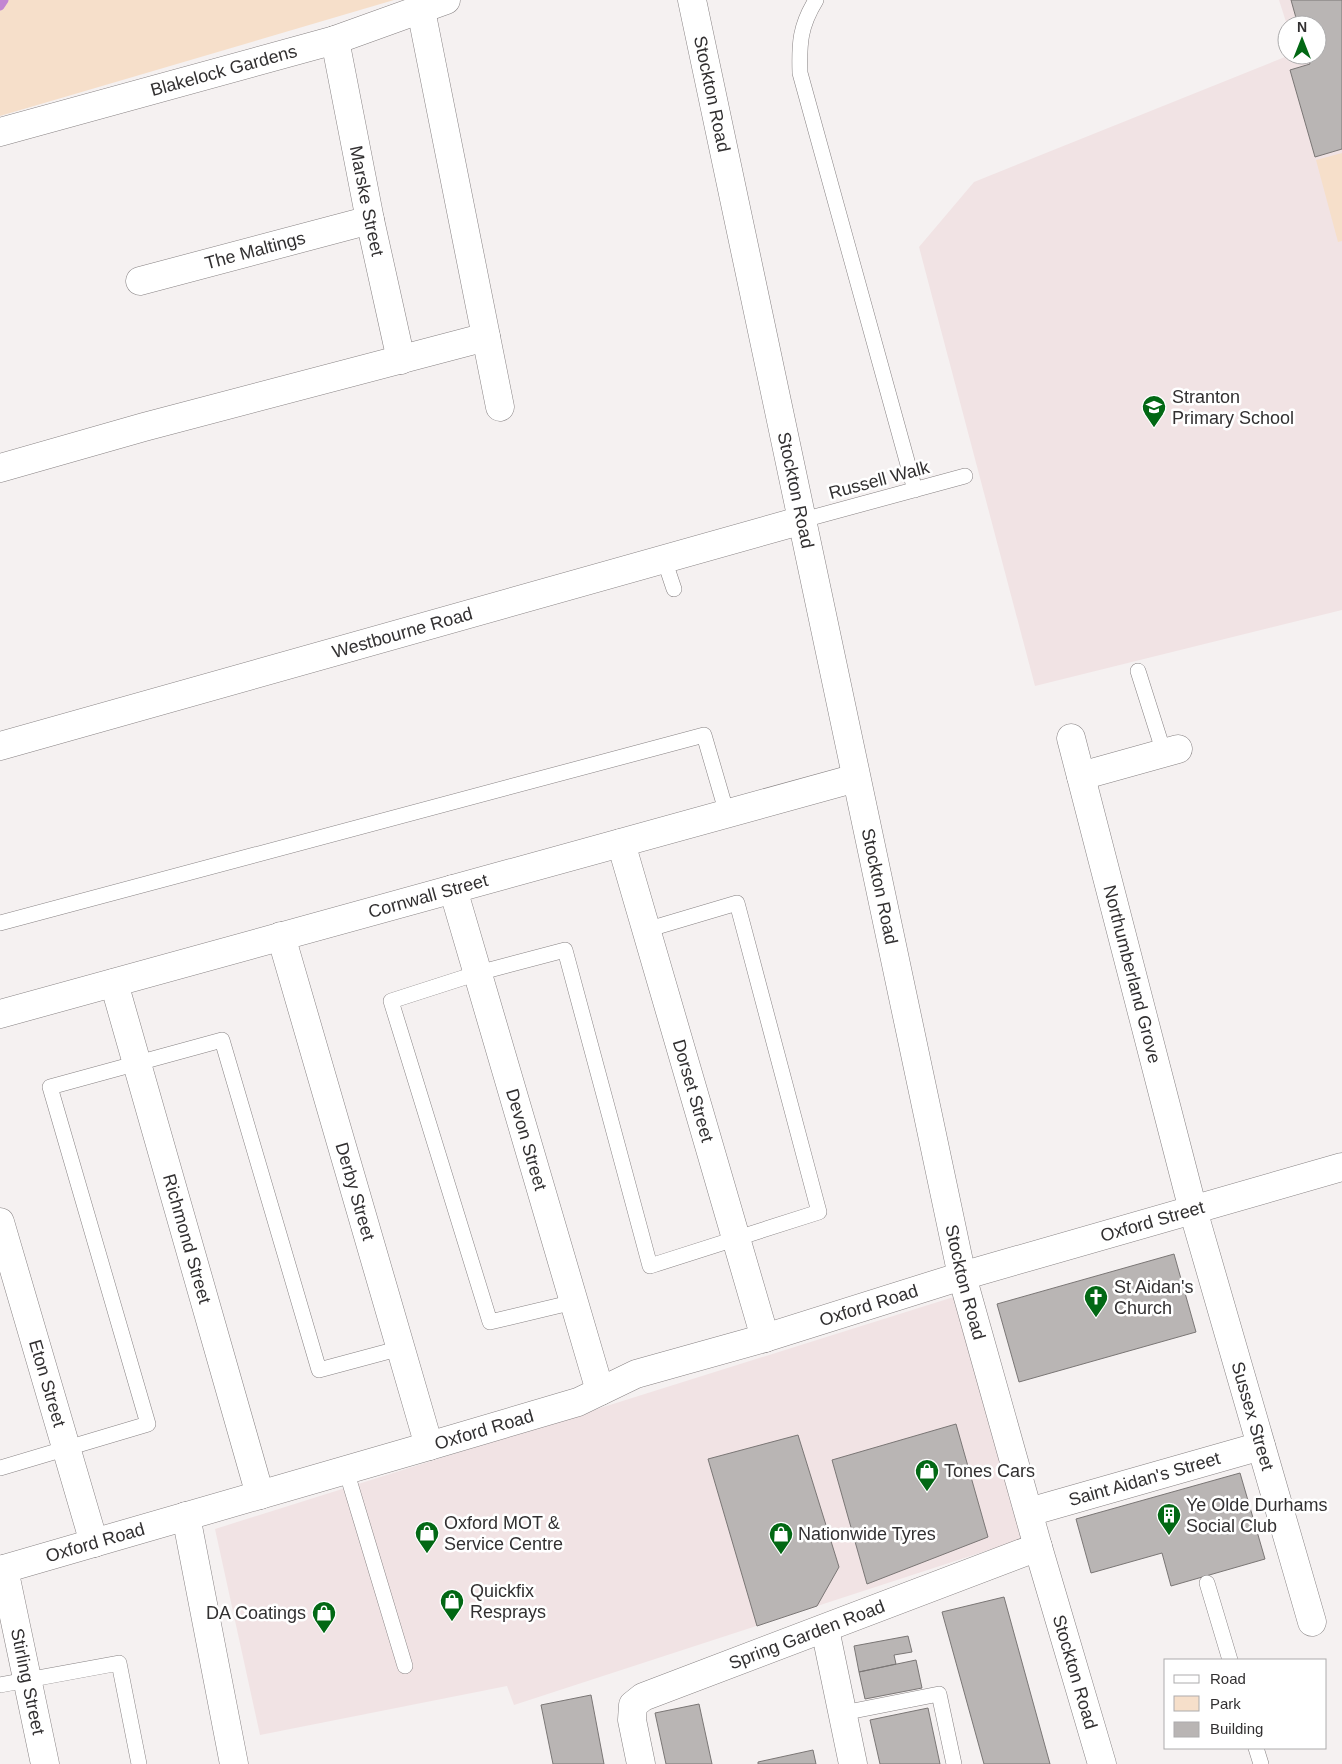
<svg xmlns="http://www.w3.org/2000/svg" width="1342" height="1764" font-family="Helvetica,sans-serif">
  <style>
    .built { fill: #f1e3e4 }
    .green { fill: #f6dfca }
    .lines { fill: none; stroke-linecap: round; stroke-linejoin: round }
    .stream { stroke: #c286d2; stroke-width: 9 }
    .building { fill: #b9b5b4; stroke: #7a7675 }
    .lane-casing { stroke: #878283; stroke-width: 16 }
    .street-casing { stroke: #878283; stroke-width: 29 }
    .secondary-casing { stroke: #878283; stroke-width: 29 }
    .lane { stroke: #fff; stroke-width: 15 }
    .street { stroke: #fff; stroke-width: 28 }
    .secondary { stroke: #fff; stroke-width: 28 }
    .labels { text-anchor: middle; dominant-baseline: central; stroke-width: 5; stroke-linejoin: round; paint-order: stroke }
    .street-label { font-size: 18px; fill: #323031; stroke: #fff }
    .poi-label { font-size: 18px; fill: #323031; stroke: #fff; text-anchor: start }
  </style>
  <rect width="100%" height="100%" fill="#f5f1f1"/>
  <!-- built -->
  <path class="built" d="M 1279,0 L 1342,0 L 1342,610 L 1035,686 L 919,247 L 974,182 L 1290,55 L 1317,55 L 1317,25 L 1287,25 Z
    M 960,1295 L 1026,1538 L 514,1705 L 507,1686 L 260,1735 L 215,1529 Z"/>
  <!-- green -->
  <path class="green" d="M 0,0 L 394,0 L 0,116 Z
    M 1342,153 L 1342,241 L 1338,242 L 1316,160 Z"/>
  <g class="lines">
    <!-- stream -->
    <path class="stream" d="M 0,6 L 4,0"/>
  </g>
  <!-- building -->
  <path class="building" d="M 1291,0 L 1342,0 L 1342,149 L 1315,157 L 1290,70 L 1310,64 L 1307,55 L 1317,55 L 1317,25 L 1298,25 Z
    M 1174,1254 L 1196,1332 L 1019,1382 L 997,1304 Z
    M 956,1424 L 988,1537 L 867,1584 L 832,1460 Z
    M 798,1435 L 839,1567 L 817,1606 L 757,1626 L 708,1459 Z
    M 1240,1473 L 1265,1559 L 1171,1586 L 1162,1553 L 1091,1573 L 1076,1519 Z
    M 1004,1597 L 1050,1764 L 984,1764 L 942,1612 Z
    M 908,1636 L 912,1652 L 894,1655 L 896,1664 L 859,1672 L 854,1646 Z
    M 916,1660 L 922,1688 L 865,1699 L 859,1672 Z
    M 591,1695 L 604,1764 L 553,1764 L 541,1705 Z
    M 699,1704 L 712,1764 L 666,1764 L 655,1713 Z
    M 928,1708 L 940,1764 L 880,1764 L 870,1720 Z
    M 813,1750 L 816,1764 L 758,1764 L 758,1762 Z"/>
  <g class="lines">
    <!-- lane casing -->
    <g class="lane-casing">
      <path id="lane" d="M 816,0 C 800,26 799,43 800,73 L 915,490
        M 803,520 L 965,476
        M 664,559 L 674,589
        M 1138,671 L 1164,753
        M 0,923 L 704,735 L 727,814
        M 574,1302 L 490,1322 L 391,1001 L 478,973 L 565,950 L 650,1266 L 819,1212 L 737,903 L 646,930
        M 0,1468 L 148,1424 L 50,1087 L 222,1040 L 319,1370 L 401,1348
        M 346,1470 L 405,1666
        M 1207,1583 L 1230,1660
        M 0,1685 L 119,1663 L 139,1764
        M 843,1713 L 939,1694 L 954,1764
        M 1256,1748 L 1261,1764"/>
    </g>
    <!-- street casing -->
    <g class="street-casing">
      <g id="street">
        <path d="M 421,10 L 500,407"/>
        <path id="s1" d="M 335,40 L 370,220 L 401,360"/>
        <path id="s2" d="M 140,281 L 370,220"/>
        <path d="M 0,468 L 144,427 L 486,337"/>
        <path id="s3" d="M 1071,738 L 1193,1210 L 1312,1622"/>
        <path id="s4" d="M 0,746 L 803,520"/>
        <path d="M 1081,776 L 1178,749"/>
        <path id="s5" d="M 621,843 L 765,1338"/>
        <path id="s6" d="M 453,889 L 600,1391"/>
        <path id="s7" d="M 281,936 L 429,1446"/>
        <path id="s8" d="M 114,983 L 260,1495"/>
        <path id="s9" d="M 0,1014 L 856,778"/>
        <path id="s10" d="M 0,1222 L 94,1543"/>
        <path id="s11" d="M 962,1276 L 1342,1167"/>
        <path id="s12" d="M 1029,1512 L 1261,1446"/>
        <path d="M 186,1516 L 234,1764"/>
        <path id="s13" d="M 4,1569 L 45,1764"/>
        <path d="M 825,1629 L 853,1764"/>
        <path id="s14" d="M 641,1764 L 632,1720 L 633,1705 L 643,1697 L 1038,1547"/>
      </g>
    </g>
    <!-- secondary casing -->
    <g class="secondary-casing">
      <g id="secondary">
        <path id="s15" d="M 692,0 L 962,1276 L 1038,1547 L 1102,1764"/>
        <path id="s16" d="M 0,132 L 335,40 L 446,0"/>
        <path id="s17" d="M 0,1570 L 429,1446 L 578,1402 L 636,1374 L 765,1338 L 962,1276"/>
      </g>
    </g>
    <!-- lane -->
    <use href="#lane" class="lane"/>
    <!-- street -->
    <use href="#street" class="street"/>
    <!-- secondary -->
    <use href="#secondary" class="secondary"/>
  </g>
  <!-- icons -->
  <defs>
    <g id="school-pin" transform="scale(1.25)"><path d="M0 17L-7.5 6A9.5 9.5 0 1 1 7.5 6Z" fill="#026814" stroke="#fff"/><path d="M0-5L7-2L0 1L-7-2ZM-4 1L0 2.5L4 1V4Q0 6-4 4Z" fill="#fff"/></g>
    <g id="church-pin" transform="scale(1.25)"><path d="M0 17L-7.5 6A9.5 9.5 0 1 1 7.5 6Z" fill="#026814" stroke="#fff"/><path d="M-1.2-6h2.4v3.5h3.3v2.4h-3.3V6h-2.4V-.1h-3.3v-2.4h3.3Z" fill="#fff"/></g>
    <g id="shop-pin" transform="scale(1.25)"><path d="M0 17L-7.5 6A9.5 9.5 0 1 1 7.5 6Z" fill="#026814" stroke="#fff"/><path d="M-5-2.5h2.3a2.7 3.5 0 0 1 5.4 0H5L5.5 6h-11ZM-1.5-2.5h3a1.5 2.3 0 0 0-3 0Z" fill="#fff"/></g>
    <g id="building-pin" transform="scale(1.25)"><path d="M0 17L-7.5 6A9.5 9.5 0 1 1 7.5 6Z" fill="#026814" stroke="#fff"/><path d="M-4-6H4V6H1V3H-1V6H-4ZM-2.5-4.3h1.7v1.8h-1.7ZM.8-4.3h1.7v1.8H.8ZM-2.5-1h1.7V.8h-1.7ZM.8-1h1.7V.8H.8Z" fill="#fff"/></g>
  </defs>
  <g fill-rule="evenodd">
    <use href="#school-pin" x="1154" y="407"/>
    <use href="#church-pin" x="1096" y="1297"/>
    <use href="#shop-pin" x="927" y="1471"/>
    <use href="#building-pin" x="1169" y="1515"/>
    <use href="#shop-pin" x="427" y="1533"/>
    <use href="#shop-pin" x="781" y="1534"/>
    <use href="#shop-pin" x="452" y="1601"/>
    <use href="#shop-pin" x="324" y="1613"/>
  </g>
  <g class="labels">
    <!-- street labels -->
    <g class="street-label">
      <text stroke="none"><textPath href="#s16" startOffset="232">Blakelock Gardens</textPath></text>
      <text stroke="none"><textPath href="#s15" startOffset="96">Stockton Road</textPath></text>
      <text stroke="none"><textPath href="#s1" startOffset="164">Marske Street</textPath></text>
      <text stroke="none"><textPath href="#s2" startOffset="119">The Maltings</textPath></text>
      <text transform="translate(879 480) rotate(-15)">Russell Walk</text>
      <text stroke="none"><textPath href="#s15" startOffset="501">Stockton Road</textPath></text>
      <text stroke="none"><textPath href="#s4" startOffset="418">Westbourne Road</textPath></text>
      <text stroke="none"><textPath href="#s15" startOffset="906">Stockton Road</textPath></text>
      <text stroke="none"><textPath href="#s9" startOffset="444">Cornwall Street</textPath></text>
      <text stroke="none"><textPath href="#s3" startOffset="244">Northumberland Grove</textPath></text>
      <text stroke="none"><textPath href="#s5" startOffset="258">Dorset Street</textPath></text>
      <text stroke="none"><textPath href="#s6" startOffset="261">Devon Street</textPath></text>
      <text stroke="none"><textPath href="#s7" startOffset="266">Derby Street</textPath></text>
      <text stroke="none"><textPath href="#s11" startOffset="198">Oxford Street</textPath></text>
      <text stroke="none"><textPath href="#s8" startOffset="266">Richmond Street</textPath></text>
      <text stroke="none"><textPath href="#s15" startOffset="1311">Stockton Road</textPath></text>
      <text stroke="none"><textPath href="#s17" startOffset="909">Oxford Road</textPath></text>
      <text stroke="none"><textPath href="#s10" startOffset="168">Eton Street</textPath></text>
      <text stroke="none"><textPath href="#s3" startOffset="702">Sussex Street</textPath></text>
      <text stroke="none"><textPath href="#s17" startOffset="504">Oxford Road</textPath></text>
      <text stroke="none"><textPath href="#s12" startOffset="120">Saint Aidan's Street</textPath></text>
      <text stroke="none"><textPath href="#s17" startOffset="99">Oxford Road</textPath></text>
      <text stroke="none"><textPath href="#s14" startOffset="248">Spring Garden Road</textPath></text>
      <text stroke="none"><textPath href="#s15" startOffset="1716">Stockton Road</textPath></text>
      <text stroke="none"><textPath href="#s13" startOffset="115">Stirling Street</textPath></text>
    </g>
    <!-- poi labels -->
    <g class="poi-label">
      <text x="1172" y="397">Stranton<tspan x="1172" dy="21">Primary School</tspan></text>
      <text x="1114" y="1287">St Aidan's<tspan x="1114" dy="21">Church</tspan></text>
      <text x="944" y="1471">Tones Cars</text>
      <text x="1186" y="1505">Ye Olde Durhams<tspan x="1186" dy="21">Social Club</tspan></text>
      <text x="444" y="1523">Oxford MOT &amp;<tspan x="444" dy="21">Service Centre</tspan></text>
      <text x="798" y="1534">Nationwide Tyres</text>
      <text x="470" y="1591">Quickfix<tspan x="470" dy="21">Resprays</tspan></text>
      <text x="306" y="1613" text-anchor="end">DA Coatings</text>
    </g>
  </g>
  <!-- legend -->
  <rect x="1164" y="1659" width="162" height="90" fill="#ffffff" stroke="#adacad"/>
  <rect x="1174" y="1675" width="25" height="8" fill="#ffffff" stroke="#adacad"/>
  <text x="1210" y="1684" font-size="15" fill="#323031">Road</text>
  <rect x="1174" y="1696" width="25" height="15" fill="#f6dfca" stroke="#adacad"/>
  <text x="1210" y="1709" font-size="15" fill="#323031">Park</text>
  <rect x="1174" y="1722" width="25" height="15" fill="#b9b5b4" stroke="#adacad"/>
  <text x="1210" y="1734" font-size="15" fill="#323031">Building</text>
  <!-- north arrow -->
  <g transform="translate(1302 40)"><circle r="24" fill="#ffffff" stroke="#adacad"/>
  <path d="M0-4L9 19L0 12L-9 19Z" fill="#026814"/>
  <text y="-8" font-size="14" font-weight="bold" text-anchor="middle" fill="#323031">N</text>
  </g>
</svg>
